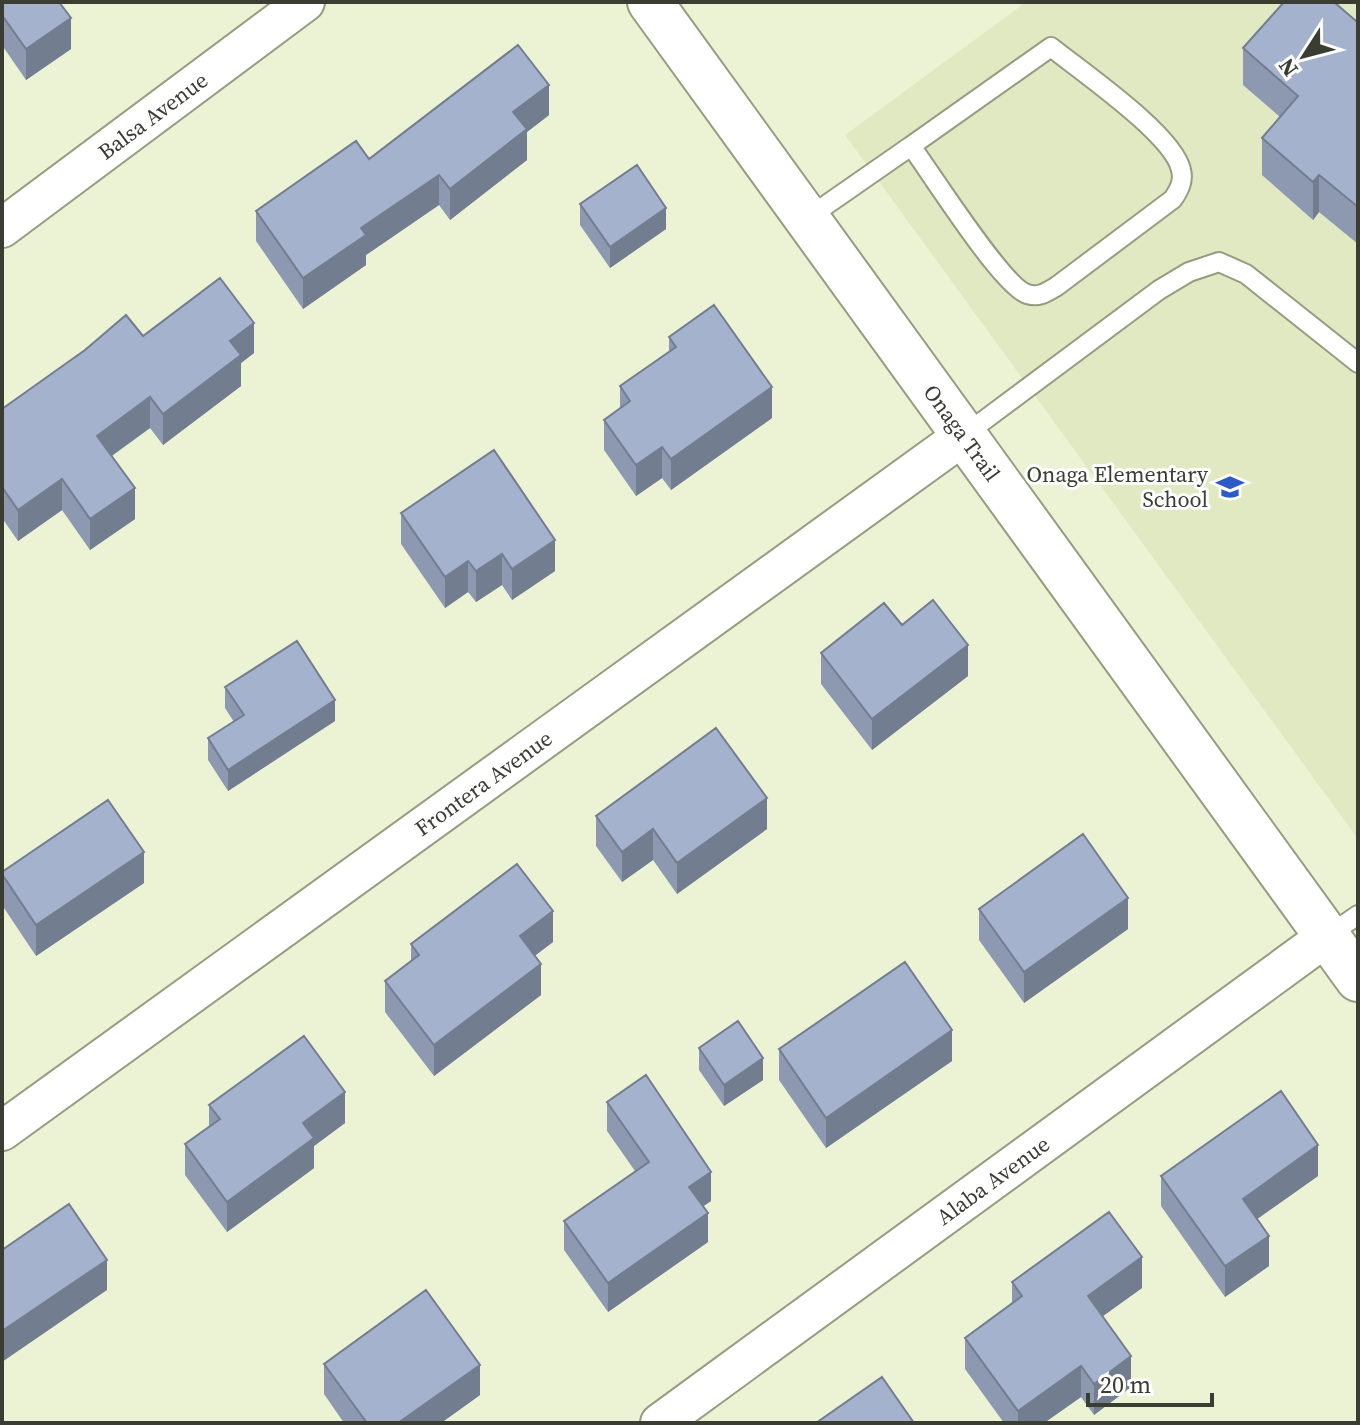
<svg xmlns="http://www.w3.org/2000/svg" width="1360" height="1425" font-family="'Source Serif 4',serif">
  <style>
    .built { fill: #e0e9c2 }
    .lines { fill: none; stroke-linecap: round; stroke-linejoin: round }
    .service-casing { stroke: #959c7f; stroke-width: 22 }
    .minor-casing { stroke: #959c7f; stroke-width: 42 }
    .tertiary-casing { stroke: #959c7f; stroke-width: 48 }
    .service { stroke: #fff; stroke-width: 18 }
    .minor { stroke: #fff; stroke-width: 38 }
    .tertiary { stroke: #fff; stroke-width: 44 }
    .wall { fill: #8d99b0 }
    .shaded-wall { fill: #737d90 }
    .building { fill: #a4b2cd; stroke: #737d90; stroke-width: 2 }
    .labels { text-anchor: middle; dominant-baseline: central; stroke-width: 6; stroke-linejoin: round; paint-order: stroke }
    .street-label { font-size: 22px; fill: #3a3d31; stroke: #fff }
    .poi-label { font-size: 22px; fill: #3a3d31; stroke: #fff; text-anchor: end }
  </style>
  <rect width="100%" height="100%" fill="#ecf3d5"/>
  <!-- built -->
  <path class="built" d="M 1026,2 L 1358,2 L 1358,839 L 845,135 Z"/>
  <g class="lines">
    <!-- service casing -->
    <g class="service-casing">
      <path id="service" d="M 1051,47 C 1082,72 1174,135 1181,170 C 1184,181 1179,190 1173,199 L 1057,286 C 1047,292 1039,298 1027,294 C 1002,286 931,173 911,146 Z
        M 806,219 L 911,146
        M 963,436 L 1159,290 L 1189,272 L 1219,262 L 1246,274 L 1358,363
        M 1326,937 L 1358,915"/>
    </g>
    <!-- minor casing -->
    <g class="minor-casing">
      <g id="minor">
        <path id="s1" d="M 2,228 L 305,2"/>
        <path id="s2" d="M 2,1131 L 963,436"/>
        <path id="s3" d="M 660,1423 L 1326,937"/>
      </g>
    </g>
    <!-- tertiary casing -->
    <g class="tertiary-casing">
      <g id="tertiary">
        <path id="s4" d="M 650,2 L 1358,979"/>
      </g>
    </g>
    <!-- service -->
    <use href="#service" class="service"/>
    <!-- minor -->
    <use href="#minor" class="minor"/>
    <!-- tertiary -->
    <use href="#tertiary" class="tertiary"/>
  </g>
  <!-- wall -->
  <path class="wall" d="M 2,2 L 71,49 L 26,80 L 4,48 Z
    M 1358,19 L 1358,244 L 1319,212 L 1313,220 L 1262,175 L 1262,138 L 1280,117 L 1243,85 L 1243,48 L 1356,21 Z
    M 549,115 L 527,132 L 527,160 L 450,220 L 439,205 L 366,255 L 366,265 L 303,309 L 256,241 L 256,211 L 369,159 Z
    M 580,204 L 666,229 L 610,268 L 580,225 Z
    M 669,337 L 772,418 L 671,490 L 662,478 L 636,496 L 604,450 L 604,420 L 620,408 L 620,386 L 669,352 Z
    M 254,353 L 241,363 L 241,386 L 163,445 L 150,428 L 112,456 L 135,519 L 90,550 L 62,510 L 18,541 L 2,518 L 2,409 Z
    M 401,513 L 555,571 L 512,600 L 502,585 L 476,602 L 468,592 L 445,608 L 401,544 Z
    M 902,625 L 968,676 L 872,750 L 821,684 L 821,653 Z
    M 225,687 L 335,721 L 228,791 L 208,760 L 208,738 L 234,722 L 225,708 Z
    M 596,816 L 767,829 L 677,894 L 653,860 L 622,882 L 596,846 Z
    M 2,872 L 144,883 L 36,956 L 2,905 Z
    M 979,909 L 1128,929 L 1024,1003 L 979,940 Z
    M 553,942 L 534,956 L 541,995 L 434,1076 L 385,1012 L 385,981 L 411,961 L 411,944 Z
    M 699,1048 L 763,1080 L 724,1106 L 699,1070 Z
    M 779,1049 L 952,1061 L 826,1148 L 779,1080 Z
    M 607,1102 L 711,1201 L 703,1206 L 708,1242 L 608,1312 L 564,1250 L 564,1221 L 635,1171 L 607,1131 Z
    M 209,1105 L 345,1123 L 314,1146 L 314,1168 L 227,1232 L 185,1175 L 185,1144 L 209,1127 Z
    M 1161,1176 L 1318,1176 L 1257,1219 L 1269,1266 L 1225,1297 L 1161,1206 Z
    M 1012,1282 L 1142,1288 L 1102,1316 L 1131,1387 L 1094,1415 L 1081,1397 L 1044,1423 L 1004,1423 L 965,1369 L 965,1338 L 1012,1304 Z
    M 324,1364 L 480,1395 L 441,1423 L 344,1423 L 324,1394 Z"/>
  <!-- shaded-wall -->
  <path class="shaded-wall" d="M 4,18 L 4,48 L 2,50 L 2,19 Z
    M 71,18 L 71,49 L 26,80 L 26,49 Z
    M 549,85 L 549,115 L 527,132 L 527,160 L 450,220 L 450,189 L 513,112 Z
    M 439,175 L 439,205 L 366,255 L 366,265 L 303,309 L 303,278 L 361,228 Z
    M 1319,175 L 1319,212 L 1313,220 L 1313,182 Z
    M 666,208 L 666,229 L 610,268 L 610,247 Z
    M 254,323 L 254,353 L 241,363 L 241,386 L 163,445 L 163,414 L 230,341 Z
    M 772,387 L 772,418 L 671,490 L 671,459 Z
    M 150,397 L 150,428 L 97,466 L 97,436 Z
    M 662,447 L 662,478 L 636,496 L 636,465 Z
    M 62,479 L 62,510 L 18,541 L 18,510 Z
    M 135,488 L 135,519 L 90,550 L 90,519 Z
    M 555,540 L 555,571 L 512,600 L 512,569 Z
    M 502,554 L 502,585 L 476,602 L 476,571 Z
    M 468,561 L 468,592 L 445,608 L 445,577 Z
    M 968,645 L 968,676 L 872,750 L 872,719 Z
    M 335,700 L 335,721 L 228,791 L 228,770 Z
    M 767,798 L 767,829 L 677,894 L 677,863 Z
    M 653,829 L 653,860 L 622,882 L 622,852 Z
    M 144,852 L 144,883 L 36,956 L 36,925 Z
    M 1128,898 L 1128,929 L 1024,1003 L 1024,972 Z
    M 553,911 L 553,942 L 520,967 L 520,936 Z
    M 541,964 L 541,995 L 434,1076 L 434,1045 Z
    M 952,1030 L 952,1061 L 826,1148 L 826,1118 Z
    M 763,1058 L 763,1080 L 724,1106 L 724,1085 Z
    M 345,1092 L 345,1123 L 314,1146 L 314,1168 L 227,1232 L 227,1202 L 303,1123 Z
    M 1318,1145 L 1318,1176 L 1243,1229 L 1243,1199 Z
    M 711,1172 L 711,1201 L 689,1216 L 689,1187 Z
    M 708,1213 L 708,1242 L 608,1312 L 608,1283 Z
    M 1269,1236 L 1269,1266 L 1225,1297 L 1225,1266 Z
    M 1142,1257 L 1142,1288 L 1088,1327 L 1088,1296 Z
    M 107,1260 L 107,1290 L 2,1362 L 2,1331 Z
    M 1131,1356 L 1131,1387 L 1094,1415 L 1094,1384 Z
    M 480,1365 L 480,1395 L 441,1423 L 398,1423 Z
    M 1081,1366 L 1081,1397 L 1044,1423 L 1018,1423 L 1018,1411 Z"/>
  <!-- building -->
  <path class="building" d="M 2,2 L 59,2 L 71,18 L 26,49 L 4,18 L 2,19 Z
    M 1284,2 L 1334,2 L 1356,21 L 1358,19 L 1358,207 L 1319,175 L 1313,182 L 1262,138 L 1298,96 L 1243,48 Z
    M 518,45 L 549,85 L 513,112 L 527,129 L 450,189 L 439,175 L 361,228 L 366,235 L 303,278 L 256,211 L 356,141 L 369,159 Z
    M 637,165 L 666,208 L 610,247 L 580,204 Z
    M 220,278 L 254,323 L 230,341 L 241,355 L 163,414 L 150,397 L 97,436 L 135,488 L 90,519 L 62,479 L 18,510 L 2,487 L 2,409 L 85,350 L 126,315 L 143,336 Z
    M 714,305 L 772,387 L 671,459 L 662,447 L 636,465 L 604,420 L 630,401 L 620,386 L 676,347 L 669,337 Z
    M 494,450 L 555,540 L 512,569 L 502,554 L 476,571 L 468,561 L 445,577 L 401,513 Z
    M 933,600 L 968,645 L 872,719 L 821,653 L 884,603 L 902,625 Z
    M 297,641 L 335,700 L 228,770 L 208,738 L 244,715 L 225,687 Z
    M 716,728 L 767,798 L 677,863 L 653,829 L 622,852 L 596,816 Z
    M 108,800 L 144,852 L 36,925 L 2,874 L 2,872 Z
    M 1083,834 L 1128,898 L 1024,972 L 979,909 Z
    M 517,864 L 553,911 L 520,936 L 541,964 L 434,1045 L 385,981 L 419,955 L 411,944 Z
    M 905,962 L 952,1030 L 826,1118 L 779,1049 Z
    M 738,1021 L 763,1058 L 724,1085 L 699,1048 Z
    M 304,1036 L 345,1092 L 303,1123 L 314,1138 L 227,1202 L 185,1144 L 220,1119 L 209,1105 Z
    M 646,1075 L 711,1172 L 689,1187 L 708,1213 L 608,1283 L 564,1221 L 649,1162 L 607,1102 Z
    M 1281,1091 L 1318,1145 L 1243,1199 L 1269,1236 L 1225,1266 L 1161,1176 Z
    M 69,1204 L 107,1260 L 2,1331 L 2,1250 Z
    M 1109,1212 L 1142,1257 L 1088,1296 L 1131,1356 L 1094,1384 L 1081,1366 L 1018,1411 L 965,1338 L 1022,1296 L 1012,1282 Z
    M 426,1290 L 480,1365 L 398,1423 L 367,1423 L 324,1364 Z
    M 882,1377 L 914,1423 L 816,1423 Z"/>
  <!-- icons -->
  <defs>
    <g id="school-bare" transform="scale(2.16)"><path d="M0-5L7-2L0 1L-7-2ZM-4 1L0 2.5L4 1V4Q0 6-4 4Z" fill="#2c5ac9" stroke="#fff" stroke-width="2.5" paint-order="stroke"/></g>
  </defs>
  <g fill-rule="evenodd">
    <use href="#school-bare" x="1230" y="487"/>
  </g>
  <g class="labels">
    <!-- street labels -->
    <g class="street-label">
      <text stroke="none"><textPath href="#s1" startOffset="188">Balsa Avenue</textPath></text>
      <text stroke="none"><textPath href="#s4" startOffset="532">Onaga Trail</textPath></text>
      <text stroke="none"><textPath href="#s2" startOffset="594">Frontera Avenue</textPath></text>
      <text stroke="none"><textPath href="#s3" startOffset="412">Alaba Avenue</textPath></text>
    </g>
    <!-- poi labels -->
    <g class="poi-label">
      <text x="1208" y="474">Onaga Elementary<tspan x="1208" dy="25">School</tspan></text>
    </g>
  </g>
  <!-- border -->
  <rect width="1360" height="1425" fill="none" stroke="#3a3d31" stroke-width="8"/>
  <!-- north arrow -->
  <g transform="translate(1304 56) rotate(234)" stroke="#ffffff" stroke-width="6" paint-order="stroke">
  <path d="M0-6L14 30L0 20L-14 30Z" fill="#3a3d31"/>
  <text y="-12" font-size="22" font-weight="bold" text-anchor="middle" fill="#3a3d31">N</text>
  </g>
  <!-- scale -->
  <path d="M1088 1393v12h124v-12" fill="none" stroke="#3a3d31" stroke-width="4"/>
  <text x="1100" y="1393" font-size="24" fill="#3a3d31" stroke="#ffffff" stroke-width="6" paint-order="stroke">20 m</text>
</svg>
